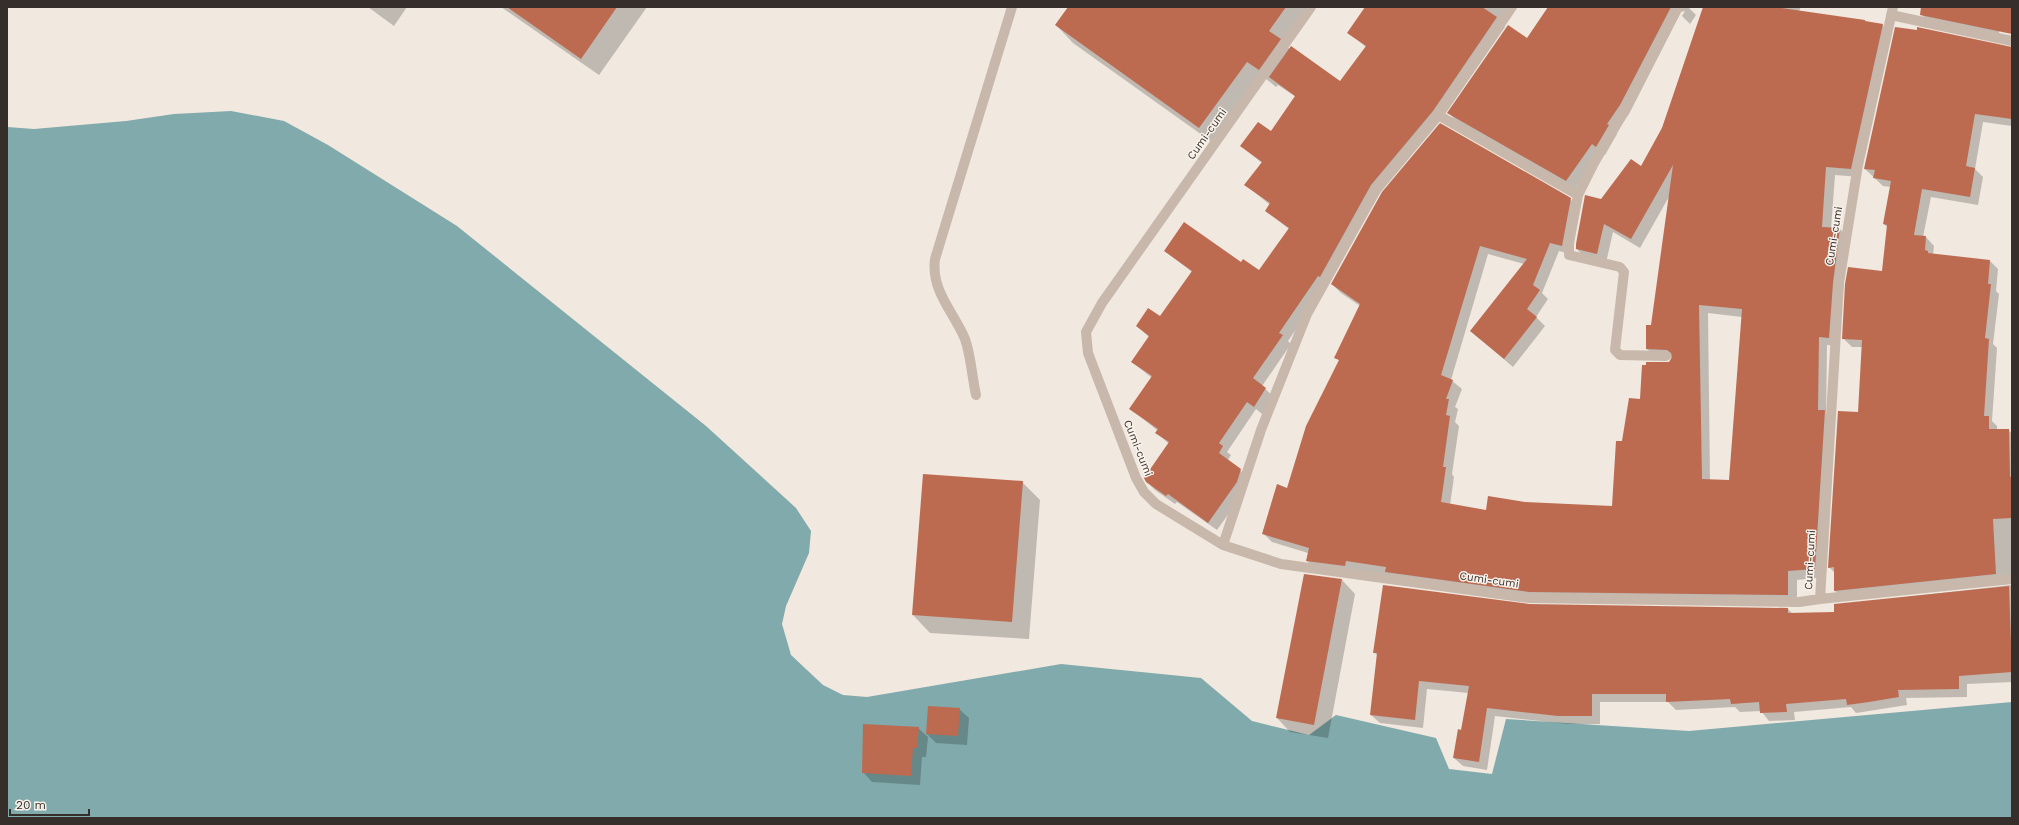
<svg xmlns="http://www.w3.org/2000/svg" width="2019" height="825" font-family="'Work Sans',sans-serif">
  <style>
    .water { fill: #80aaab }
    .shadow { fill: #0003; fill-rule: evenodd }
    .building { fill: #bc6b51; fill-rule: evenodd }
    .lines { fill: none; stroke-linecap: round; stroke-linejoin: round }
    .minor { stroke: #c8b8ab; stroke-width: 10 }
    .labels { text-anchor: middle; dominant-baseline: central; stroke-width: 3; stroke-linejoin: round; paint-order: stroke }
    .street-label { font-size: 11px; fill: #362e2a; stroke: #f8f2eb }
  </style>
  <rect width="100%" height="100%" fill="#f1e8df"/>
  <!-- water -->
  <path class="water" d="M 231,111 L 284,121 L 328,145 L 457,226 L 706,426 L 796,508 L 811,531 L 809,553 L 786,606 L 782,624 L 791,655 L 823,685 L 843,695 L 867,697 L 1061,664 L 1201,678 L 1252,721 L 1309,735 L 1336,715 L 1436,738 L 1449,769 L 1492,774 L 1506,719 L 1689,731 L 2012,702 L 2012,818 L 7,818 L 7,127 L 34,129 L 126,121 L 174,114 Z"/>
  <!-- shadow -->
  <path class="shadow" d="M 368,7 L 407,7 L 394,26 Z
    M 501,7 L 647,7 L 599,75 Z
    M 1069,7 L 1316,7 L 1287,47 L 1341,82 L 1366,47 L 1349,33 L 1373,7 L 1513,7 L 1501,23 L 1505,27 L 1441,120 L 1380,193 L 1327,284 L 1288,341 L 1291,344 L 1262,386 L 1274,397 L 1262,414 L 1256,409 L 1227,452 L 1231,455 L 1228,460 L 1249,478 L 1245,491 L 1217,530 L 1177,502 L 1175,504 L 1155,490 L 1146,481 L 1169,444 L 1157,433 L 1158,431 L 1130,408 L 1152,378 L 1132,362 L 1149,337 L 1137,326 L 1161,318 L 1192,272 L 1165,251 L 1241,264 L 1260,271 L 1289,229 L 1266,211 L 1270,205 L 1246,185 L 1262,163 L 1241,146 L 1271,132 L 1296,97 L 1278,85 L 1276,87 L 1265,78 L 1216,145 L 1073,43 L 1056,25 Z
    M 1549,7 L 1688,7 L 1696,15 L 1690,24 L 1682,16 L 1685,11 L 1681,12 L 1629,114 L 1616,133 L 1617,134 L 1605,155 L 1601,152 L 1575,189 L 1457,122 L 1449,113 L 1527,39 Z
    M 1706,7 L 1801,7 L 1799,11 L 1882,25 L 1891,34 L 1860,177 L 1835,175 L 1831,229 L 1840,229 L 1848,238 L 1838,346 L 1827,345 L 1824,577 L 1797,580 L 1797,604 L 1539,600 L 1316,569 L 1307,561 L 1308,553 L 1272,542 L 1263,533 L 1288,489 L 1340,362 L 1336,357 L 1360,306 L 1341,293 L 1332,284 L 1570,199 L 1579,208 L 1571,254 L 1559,251 L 1542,293 L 1548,299 L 1536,317 L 1545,326 L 1513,367 L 1471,331 L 1524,264 L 1488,254 L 1451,380 L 1462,389 L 1455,407 L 1458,409 L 1455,422 L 1459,426 L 1452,474 L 1454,477 L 1450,505 L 1487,511 L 1525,503 L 1613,507 L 1623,442 L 1641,400 L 1673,358 L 1656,358 L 1647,349 L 1652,326 L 1670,195 L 1640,248 L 1613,232 L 1606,263 L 1585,258 L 1577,249 L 1602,200 L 1641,168 L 1662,128 ZM 1708,313 L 1742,317 L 1730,481 L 1710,481 Z
    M 1922,7 L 2012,7 L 2012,24 L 2001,22 L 1998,38 L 1930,23 L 1921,14 Z
    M 1896,28 L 2012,60 L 2012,126 L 1983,122 L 1975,169 L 1983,177 L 1978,205 L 1931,197 L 1923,237 L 1926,237 L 1934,246 L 1933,255 L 1990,261 L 1998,269 L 1996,291 L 1999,294 L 1993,344 L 1997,348 L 1992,421 L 1997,426 L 1997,430 L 2008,430 L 2012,433 L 2012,581 L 1843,599 L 1835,591 L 1835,573 L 1829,567 L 1859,414 L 1863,347 L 1852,347 L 1843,338 L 1883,272 L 1888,228 L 1884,224 L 1891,187 L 1883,186 L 1865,169 Z
    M 1022,482 L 1040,500 L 1029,639 L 930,633 L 913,615 Z
    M 1342,580 L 1355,594 L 1328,738 L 1290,732 L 1277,718 Z
    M 2012,585 L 2012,682 L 1967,684 L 1967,697 L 1906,698 L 1907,705 L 1856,713 L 1851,707 L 1794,712 L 1795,720 L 1769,721 L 1761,711 L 1740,712 L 1735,707 L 1676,710 L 1668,702 L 1600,702 L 1600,724 L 1568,724 L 1495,716 L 1487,770 L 1463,766 L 1454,758 L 1462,731 L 1469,693 L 1427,689 L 1423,728 L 1380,723 L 1371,715 L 1378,656 L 1374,652 L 1529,606 L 1788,609 L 1793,614 L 1835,613 L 1835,605 Z
    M 959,709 L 969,718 L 967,745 L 936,743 L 927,734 Z
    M 918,728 L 928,737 L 926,757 L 922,757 L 920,785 L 872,782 L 863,772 Z"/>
  <!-- building -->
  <path class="building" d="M 507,7 L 617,7 L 581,59 Z
    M 1068,7 L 1286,7 L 1269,31 L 1281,39 L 1259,70 L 1247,62 L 1199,128 L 1055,25 Z
    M 1365,7 L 1482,7 L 1497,17 L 1433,111 L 1371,185 L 1320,277 L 1318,276 L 1279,333 L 1283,335 L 1253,378 L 1266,388 L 1254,407 L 1247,402 L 1219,443 L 1223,446 L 1219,453 L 1241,469 L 1237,482 L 1208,523 L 1168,494 L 1166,496 L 1146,482 L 1144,478 L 1169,442 L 1155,433 L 1158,429 L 1129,409 L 1152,376 L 1131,362 L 1149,336 L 1136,326 L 1148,308 L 1160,316 L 1192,271 L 1164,251 L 1184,222 L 1241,262 L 1243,259 L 1259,270 L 1289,228 L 1265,211 L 1270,203 L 1244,185 L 1262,162 L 1240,146 L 1258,122 L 1271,131 L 1295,96 L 1269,77 L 1291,46 L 1340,81 L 1366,46 L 1347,33 Z
    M 1548,7 L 1671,7 L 1620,105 L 1607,124 L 1609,125 L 1596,147 L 1592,144 L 1566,181 L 1447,113 L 1508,25 L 1527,38 Z
    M 1703,7 L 1775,7 L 1865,20 L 1865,21 L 1883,24 L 1851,169 L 1826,167 L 1822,227 L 1840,228 L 1833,283 L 1829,338 L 1819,337 L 1818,410 L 1825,410 L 1815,569 L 1788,571 L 1788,595 L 1529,592 L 1385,572 L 1386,567 L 1346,561 L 1345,566 L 1306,561 L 1309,548 L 1262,534 L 1277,484 L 1287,488 L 1306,426 L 1339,360 L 1334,358 L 1360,304 L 1331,284 L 1382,192 L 1440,123 L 1571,198 L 1562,246 L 1550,243 L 1533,285 L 1540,290 L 1527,309 L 1537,317 L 1504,359 L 1470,331 L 1527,259 L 1480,246 L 1441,375 L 1453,380 L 1446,399 L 1449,399 L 1446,415 L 1450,416 L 1443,467 L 1446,467 L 1441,502 L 1486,510 L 1488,496 L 1525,502 L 1612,506 L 1616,441 L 1622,441 L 1629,398 L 1640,399 L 1642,365 L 1646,365 L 1646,362 L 1669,362 L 1672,357 L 1671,353 L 1667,350 L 1646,349 L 1646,325 L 1651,325 L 1673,165 L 1631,239 L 1604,224 L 1597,254 L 1576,249 L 1576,244 L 1585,195 L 1601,199 L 1631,159 L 1641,166 L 1662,128 ZM 1699,305 L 1742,309 L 1729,480 L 1702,479 Z
    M 1921,7 L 2012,7 L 2012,34 L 1920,15 Z
    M 1895,27 L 1917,30 L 1917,27 L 2012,47 L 2012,119 L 1975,114 L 1966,166 L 1975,168 L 1970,197 L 1922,189 L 1914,235 L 1926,236 L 1925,250 L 1928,251 L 1928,253 L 1990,260 L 1988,284 L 1991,284 L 1985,338 L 1989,339 L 1984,416 L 1989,416 L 1989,429 L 2009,429 L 2010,477 L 2012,476 L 2012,518 L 1993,519 L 1996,574 L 1834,591 L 1834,567 L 1828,568 L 1838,411 L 1858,412 L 1862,340 L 1842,339 L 1845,284 L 1848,267 L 1882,271 L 1887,225 L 1883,224 L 1891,181 L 1873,178 L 1875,170 L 1864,169 Z
    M 923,474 L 1023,481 L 1012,622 L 912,615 Z
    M 1304,574 L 1342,579 L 1314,725 L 1276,718 Z
    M 1383,585 L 1529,604 L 1788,608 L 1788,613 L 1834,612 L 1834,604 L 2009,586 L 2012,672 L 1959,676 L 1959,689 L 1898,690 L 1899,697 L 1869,702 L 1847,705 L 1846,699 L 1786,704 L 1787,712 L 1760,713 L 1759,702 L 1731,704 L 1730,699 L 1666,702 L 1666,694 L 1592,694 L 1592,716 L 1558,716 L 1487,708 L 1479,762 L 1453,758 L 1458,729 L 1461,730 L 1469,686 L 1419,681 L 1415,720 L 1370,715 L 1377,653 L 1373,653 Z
    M 928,706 L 960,708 L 958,736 L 926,734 Z
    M 863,724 L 919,727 L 917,748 L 913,748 L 911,776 L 862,773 Z"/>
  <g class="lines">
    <!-- minor -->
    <path class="minor" d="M 1311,7 L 1102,303 L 1086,332 L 1088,353 L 1136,478 L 1144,492 L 1156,504 L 1223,545 L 1281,564 L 1529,598 L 1799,602 L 1820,599 L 1839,283 L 1858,165 L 1893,7
      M 1891,15 L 2012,41
      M 1438,115 L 1578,195 L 1594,163 L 1626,108 L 1678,7
      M 1578,195 L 1569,243 L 1569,255 L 1620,267 L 1624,272 L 1615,350 L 1620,355 L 1666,356
      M 976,395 C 972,377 971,356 965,339 C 953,311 931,291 935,259 L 1012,7
      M 1223,545 L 1261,430 L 1307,314 L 1377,188 L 1438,115 L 1512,7
      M 1820,599 L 2012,579"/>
  </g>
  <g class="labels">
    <!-- street labels -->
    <g class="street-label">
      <text transform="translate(1207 134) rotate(-55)">Cumi-cumi</text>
      <text transform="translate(1834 236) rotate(-81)">Cumi-cumi</text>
      <text transform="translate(1138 448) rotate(68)">Cumi-cumi</text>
      <text transform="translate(1810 560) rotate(-87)">Cumi-cumi</text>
      <text transform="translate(1489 580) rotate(8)">Cumi-cumi</text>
    </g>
  </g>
  <!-- border -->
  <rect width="2019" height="825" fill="none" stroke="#362e2a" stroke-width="16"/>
  <!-- scale -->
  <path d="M10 809v6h79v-6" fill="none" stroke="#362e2a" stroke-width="2"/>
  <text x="16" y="809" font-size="12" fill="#362e2a" stroke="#f8f2eb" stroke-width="3" paint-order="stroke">20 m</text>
</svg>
